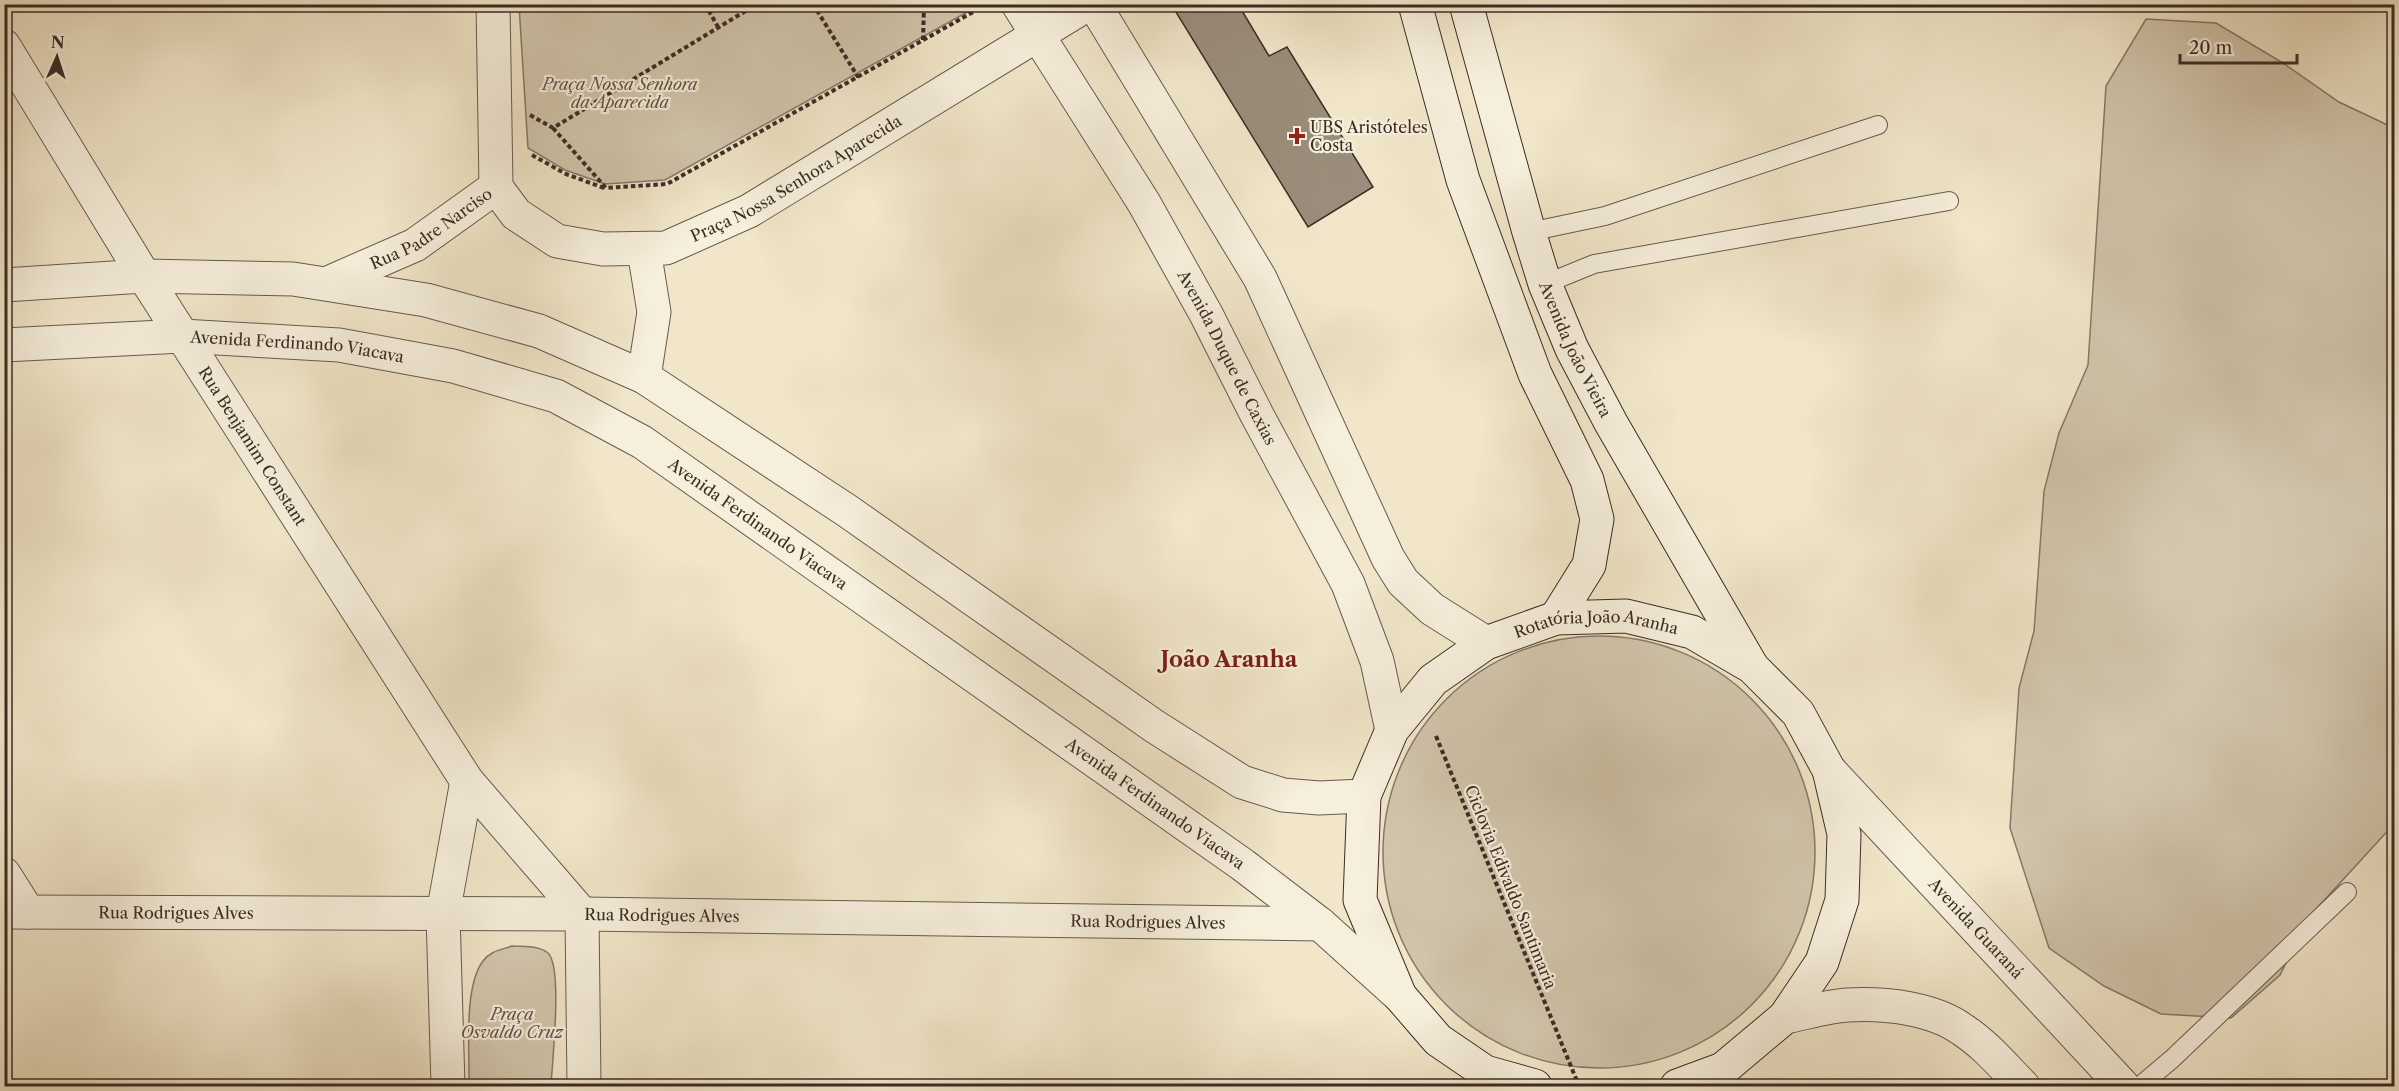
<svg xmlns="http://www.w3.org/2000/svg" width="2399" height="1091" font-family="'Libre Caslon Text',serif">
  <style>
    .green { fill: #d2c6ad; stroke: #86796a; stroke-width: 1.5 }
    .building { fill: #9a8d7b; stroke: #3b2c26; stroke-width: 1.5 }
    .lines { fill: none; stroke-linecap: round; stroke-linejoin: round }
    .service-casing { stroke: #685a4f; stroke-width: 20 }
    .minor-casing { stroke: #685a4f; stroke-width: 35 }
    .tertiary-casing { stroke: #685a4f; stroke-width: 35 }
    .secondary-casing { stroke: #3b2c26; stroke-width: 35 }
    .path { stroke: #3b2c26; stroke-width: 4; stroke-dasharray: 4.5 3; stroke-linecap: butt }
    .service { stroke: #f6efdc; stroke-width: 18 }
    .minor { stroke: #f6efdc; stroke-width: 33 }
    .tertiary { stroke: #f6efdc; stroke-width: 33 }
    .secondary { stroke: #f6efdc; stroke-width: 33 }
    .poi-dot { fill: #8f2418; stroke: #f6efdc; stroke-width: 2 }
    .labels { text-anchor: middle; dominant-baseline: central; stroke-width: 4.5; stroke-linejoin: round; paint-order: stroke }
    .park-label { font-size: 16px; font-style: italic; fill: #615248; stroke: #f6efdc }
    .poi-label { font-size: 16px; fill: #3b2c26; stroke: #f6efdc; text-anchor: start }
    .street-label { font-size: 16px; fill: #3b2c26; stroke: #f6efdc }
    .district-label { font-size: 22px; font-weight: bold; fill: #7a1f14; stroke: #f6efdc }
  </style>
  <rect width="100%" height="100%" fill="#f1e6c9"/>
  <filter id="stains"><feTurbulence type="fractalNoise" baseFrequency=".00333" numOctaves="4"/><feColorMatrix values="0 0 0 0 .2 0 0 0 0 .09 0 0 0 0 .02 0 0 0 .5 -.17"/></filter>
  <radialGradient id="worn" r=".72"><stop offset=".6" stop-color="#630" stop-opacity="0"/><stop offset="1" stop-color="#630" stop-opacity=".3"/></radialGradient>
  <!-- green -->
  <path class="green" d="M 977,5 L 978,6 L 665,180 L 605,184 L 565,170 L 528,148 L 519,5 Z
    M 2146,19 L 2216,23 L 2283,63 L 2339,102 L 2394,128 L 2394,824 L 2308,918 L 2280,975 L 2231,1018 L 2161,1014 L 2104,986 L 2049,948 L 2010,828 L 2019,688 L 2034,631 L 2044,491 L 2059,433 L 2088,365 L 2106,86 Z
    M1383 852a216 216 0 1 1 432 0a216 216 0 1 1-432 0Z
    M 512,946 C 524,947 538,945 548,953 C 563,967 552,1063 551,1086 L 469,1086 C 470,1054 463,987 483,961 C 490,951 501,950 512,946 Z"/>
  <!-- building -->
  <path class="building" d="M 1171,4 L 1238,4 L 1269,56 L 1287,47 L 1373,187 L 1308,227 Z"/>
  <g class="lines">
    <!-- service casing -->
    <g class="service-casing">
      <path id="service" d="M 1529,232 L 1605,216 L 1878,125
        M 1545,284 L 1594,264 L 1949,201
        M 2140,1086 L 2172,1059 L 2347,892"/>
    </g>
    <!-- minor casing -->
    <g class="minor-casing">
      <g id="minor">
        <path d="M 493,4 L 496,187"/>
        <path id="s1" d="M 4,46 L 144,276 L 467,781 L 582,914 L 584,1086"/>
        <path id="s2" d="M 496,187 L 516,214 L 557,241 L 603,249 L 666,248 L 749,211 L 1088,4"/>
        <path id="s3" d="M 328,283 L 415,245 L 496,187"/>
        <path d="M 644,377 L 654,312 L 644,250"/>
        <path d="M 4,874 L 28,912"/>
        <path id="s4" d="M 4,912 L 582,914 L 1320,924"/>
        <path d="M 448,1086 L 443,914 L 467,781"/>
      </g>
    </g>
    <!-- tertiary casing -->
    <g class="tertiary-casing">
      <g id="tertiary">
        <path id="s5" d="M 1018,4 L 1144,203 L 1206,314 L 1257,415 L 1348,584 L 1377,661 L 1392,730"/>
        <path d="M 1094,4 L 1260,278 L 1388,558 L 1403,582 L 1432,609 L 1486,643"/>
        <path d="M 4,285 L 144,276 L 293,279 L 426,300 L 539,331 L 644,377 L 846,510 L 1154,726 L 1242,782 L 1283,795 L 1319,798 L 1364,796"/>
        <path id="s6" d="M 4,345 L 182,336 L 339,345 L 453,366 L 556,396 L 642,442 L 1243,865 L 1320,924 L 1400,996"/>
        <path id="s7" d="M 1829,770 L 2123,1086"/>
        <path d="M 1785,1017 C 1806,1013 1828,1006 1848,1005 C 1885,1003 1933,1008 1963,1030 C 1986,1045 2004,1067 2023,1086"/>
      </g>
    </g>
    <!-- secondary casing -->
    <g class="secondary-casing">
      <g id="secondary">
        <path d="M 1415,4 L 1463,180 L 1535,374 L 1587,480 L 1597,519 L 1589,565 L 1556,618"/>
        <path id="s8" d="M 1466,4 L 1529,232 L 1545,284 L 1572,349 L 1611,423 L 1751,665"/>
        <path id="s9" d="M 1535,1086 L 1485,1072 L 1438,1040 L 1400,996 L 1360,900 L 1364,796 L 1392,730 L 1433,680 L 1486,643 L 1556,618 L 1626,616 L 1692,632 L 1752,667 L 1798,713 L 1829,770 L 1844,834 L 1842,900 L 1822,962 L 1785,1017 L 1723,1069 L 1677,1086"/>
      </g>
    </g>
    <!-- path -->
    <path class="path" d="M 705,4 L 718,27
      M 813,4 L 858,77
      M 923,40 L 924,4
      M 530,115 L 553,128 L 757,4
      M 553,128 L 606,188 L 667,184 L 982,7
      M 532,155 L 566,174 L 604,188
      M 1436,736 L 1579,1086"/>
    <!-- service -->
    <use href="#service" class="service"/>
    <!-- minor -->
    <use href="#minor" class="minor"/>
    <!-- tertiary -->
    <use href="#tertiary" class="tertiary"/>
    <!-- secondary -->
    <use href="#secondary" class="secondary"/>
  </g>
  <!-- markers -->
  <path class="poi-dot" d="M1294 127h6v6h6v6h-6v6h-6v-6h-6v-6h6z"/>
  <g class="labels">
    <!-- park labels -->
    <g class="park-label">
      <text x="620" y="84">Praça Nossa Senhora<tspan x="620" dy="18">da Aparecida</tspan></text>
      <text x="512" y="1014">Praça<tspan x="512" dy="18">Osvaldo Cruz</tspan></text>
    </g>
    <!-- poi labels -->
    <g class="poi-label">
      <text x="1310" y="127">UBS Aristóteles<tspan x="1310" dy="18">Costa</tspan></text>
    </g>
    <!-- street labels -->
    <g class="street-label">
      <text stroke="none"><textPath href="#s2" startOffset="340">Praça Nossa Senhora Aparecida</textPath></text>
      <text stroke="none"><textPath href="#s3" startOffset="117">Rua Padre Narciso</textPath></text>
      <text stroke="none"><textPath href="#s6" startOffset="294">Avenida Ferdinando Viacava</textPath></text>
      <text stroke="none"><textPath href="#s8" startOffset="363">Avenida João Vieira</textPath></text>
      <text stroke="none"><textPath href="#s5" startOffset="411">Avenida Duque de Caxias</textPath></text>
      <text stroke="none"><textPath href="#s1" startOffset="471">Rua Benjamim Constant</textPath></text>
      <text stroke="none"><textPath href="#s6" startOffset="798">Avenida Ferdinando Viacava</textPath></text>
      <text stroke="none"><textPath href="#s9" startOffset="690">Rotatória João Aranha</textPath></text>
      <text stroke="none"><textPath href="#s6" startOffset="1284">Avenida Ferdinando Viacava</textPath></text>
      <text transform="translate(1511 887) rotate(68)">Ciclovia Edivaldo Santimaria</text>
      <text stroke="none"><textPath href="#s4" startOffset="172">Rua Rodrigues Alves</textPath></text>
      <text stroke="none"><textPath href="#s4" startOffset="658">Rua Rodrigues Alves</textPath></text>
      <text stroke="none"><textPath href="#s4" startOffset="1144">Rua Rodrigues Alves</textPath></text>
      <text stroke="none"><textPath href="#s7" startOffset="216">Avenida Guaraná</textPath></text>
    </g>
    <!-- district labels -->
    <g class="district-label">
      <text x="1229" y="659">João Aranha</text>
    </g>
  </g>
  <!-- margin -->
  <rect width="2399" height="1091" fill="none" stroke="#f1e6c9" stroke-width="24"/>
  <rect x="6" y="6" width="2387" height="1079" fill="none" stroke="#3b2c26" stroke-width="3"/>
  <rect x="12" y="12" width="2375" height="1067" fill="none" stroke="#3b2c26" stroke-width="1.5"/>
  <!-- north arrow -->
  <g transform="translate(57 57) rotate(3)" stroke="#f6efdc" stroke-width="4.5" paint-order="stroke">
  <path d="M0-4.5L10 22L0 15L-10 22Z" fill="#3b2c26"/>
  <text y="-9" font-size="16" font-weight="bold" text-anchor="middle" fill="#3b2c26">N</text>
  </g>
  <!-- scale -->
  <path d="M2180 54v9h117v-9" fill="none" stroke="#3b2c26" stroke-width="3"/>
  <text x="2189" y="54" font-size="18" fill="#3b2c26" stroke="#f6efdc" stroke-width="4.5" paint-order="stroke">20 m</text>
  <rect width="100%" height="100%" filter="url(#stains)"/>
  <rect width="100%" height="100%" fill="url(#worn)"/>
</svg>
